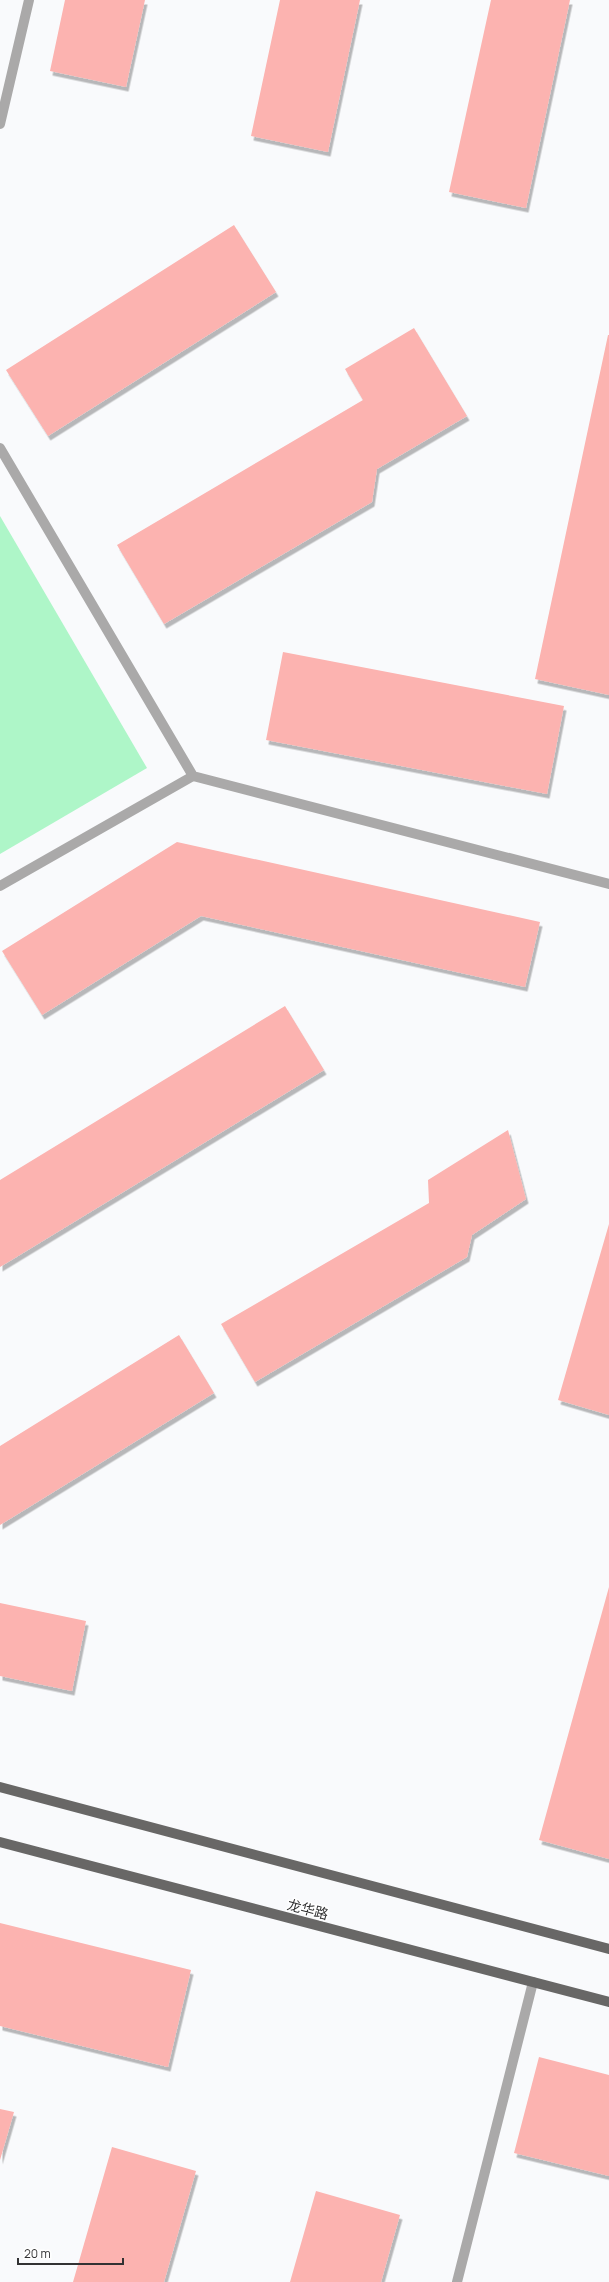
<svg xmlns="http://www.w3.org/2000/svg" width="609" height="2282" font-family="Manrope,'Noto Sans SC',sans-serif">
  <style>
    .green { fill: #aef6c8 }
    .building { fill: #fcb3b0; filter: url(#shadow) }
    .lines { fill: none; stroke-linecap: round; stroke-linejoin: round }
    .minor { stroke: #aaa9a9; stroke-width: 10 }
    .major { stroke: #686766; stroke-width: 10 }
    .labels { text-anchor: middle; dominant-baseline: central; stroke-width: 3; stroke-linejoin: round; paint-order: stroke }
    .street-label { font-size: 14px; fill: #323233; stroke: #fff }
  </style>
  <defs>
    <filter id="shadow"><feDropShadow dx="2.5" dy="4.5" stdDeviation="0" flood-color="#0004"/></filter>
  </defs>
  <rect width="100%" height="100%" fill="#f9fafc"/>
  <!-- green -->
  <path class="green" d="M 0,516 L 147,768 L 0,854 Z"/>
  <!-- building -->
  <path class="building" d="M 65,0 L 145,0 L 126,87 L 50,71 Z
    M 280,0 L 360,0 L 328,152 L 251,136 Z
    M 491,0 L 570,0 L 526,208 L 449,192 Z
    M 234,225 L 276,292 L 48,436 L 6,370 Z
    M 414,328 L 467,416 L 377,469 L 372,502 L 164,624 L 117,545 L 363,400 L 345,369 Z
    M 608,335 L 609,335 L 609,695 L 535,679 Z
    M 283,652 L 564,706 L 547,794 L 266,740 Z
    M 177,842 L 540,922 L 525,987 L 201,916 L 42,1015 L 2,951 Z
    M 285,1006 L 324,1070 L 0,1267 L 0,1180 Z
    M 508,1130 L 526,1199 L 472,1235 L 467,1257 L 255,1382 L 221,1324 L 429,1203 L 428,1180 Z
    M 609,1224 L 609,1415 L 558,1400 Z
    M 179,1335 L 214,1393 L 0,1525 L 0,1446 Z
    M 609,1587 L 609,1859 L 539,1840 Z
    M 0,1603 L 86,1621 L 72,1691 L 0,1676 Z
    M 0,1923 L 191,1970 L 168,2067 L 0,2026 Z
    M 539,2057 L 609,2075 L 609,2176 L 514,2153 Z
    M 0,2109 L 14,2112 L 0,2160 Z
    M 112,2147 L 196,2171 L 164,2282 L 73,2282 Z
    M 316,2191 L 400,2215 L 381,2282 L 290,2282 Z"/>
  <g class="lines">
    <!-- minor -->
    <path class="minor" d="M 0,124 L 29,0
      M 0,448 L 193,776
      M 0,886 L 193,776 L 609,884
      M 457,2282 L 533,1982"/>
    <!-- major -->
    <path class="major" d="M 0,1787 L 609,1949
      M 0,1842 L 609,2002"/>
  </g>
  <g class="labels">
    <!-- street labels -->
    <g class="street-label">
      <text transform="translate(308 1909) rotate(15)">龙华路</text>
    </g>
  </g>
  <!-- scale -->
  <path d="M18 2258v6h105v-6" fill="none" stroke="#323233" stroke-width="2"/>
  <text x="24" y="2258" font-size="12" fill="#323233" stroke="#ffffff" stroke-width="3" paint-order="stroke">20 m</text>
</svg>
